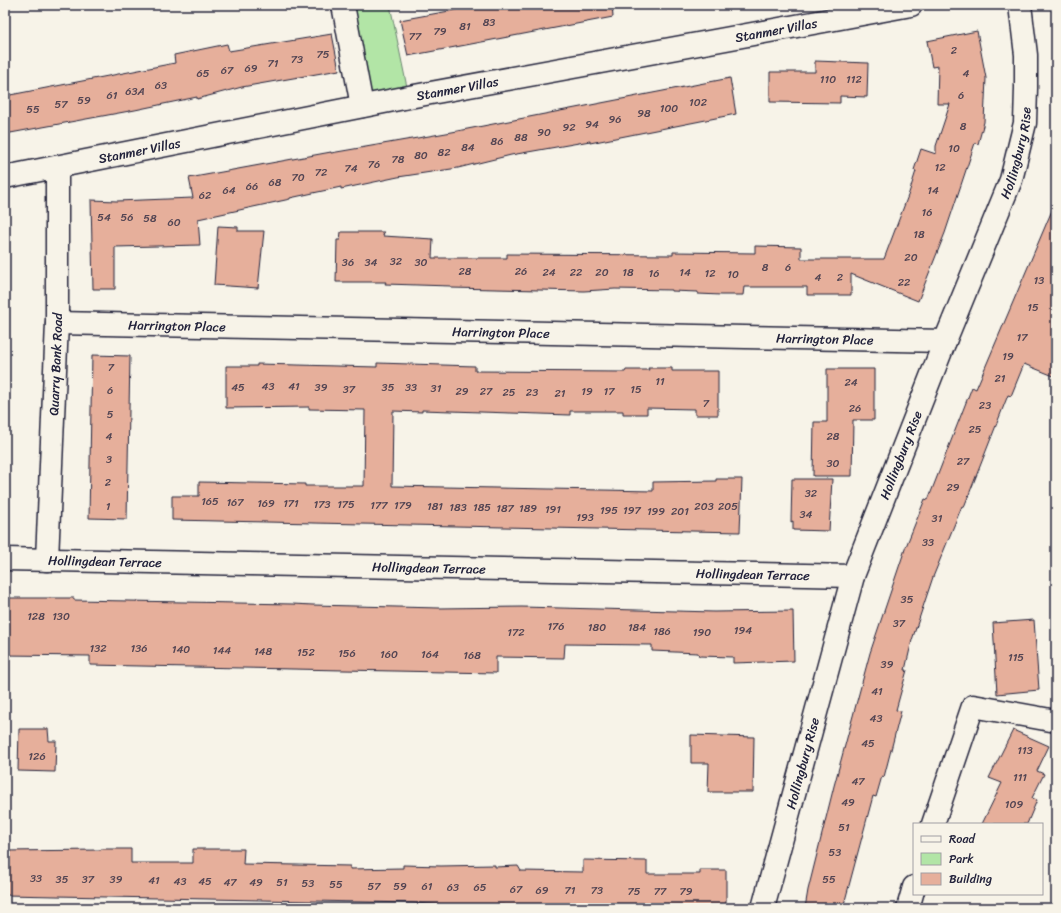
<svg xmlns="http://www.w3.org/2000/svg" width="1061" height="913" font-family="Sriracha,sans-serif">
  <style>
    .green { fill: #b2e5a6; stroke: #6a8470 }
    .building { fill: #e6af9b; stroke: #22223b }
    .lines { fill: none; stroke-linecap: round; stroke-linejoin: round }
    .minor-casing { stroke: #22223b; stroke-width: 25 }
    .minor { stroke: #f7f3e8; stroke-width: 22 }
    .labels { text-anchor: middle; dominant-baseline: central; stroke-width: 3.5; stroke-linejoin: round; paint-order: stroke }
    .number-label { font-size: 11px; fill: #534553 }
    .street-label { font-size: 13px; fill: #22223b; stroke: #f7f3e8 }
  </style>
  <rect width="100%" height="100%" fill="#f7f3e8"/>
  <filter id="ink" filterUnits="userSpaceOnUse"><feTurbulence type="fractalNoise" baseFrequency=".025" numOctaves="2"/><feDisplacementMap in="SourceGraphic" scale="8" xChannelSelector="R" yChannelSelector="G"/><feConvolveMatrix kernelMatrix="1 2 1 2 8 2 1 2 1" color-interpolation-filters="sRGB"/></filter>
  <g filter="url(#ink)">
    <!-- green -->
    <path class="green" d="M 343,5 L 390,5 L 409,97 L 362,106 Z"/>
    <!-- building -->
    <path class="building" d="M 482,5 L 612,5 L 613,17 L 408,56 L 400,20 Z
      M 977,31 L 986,78 L 984,122 L 978,144 L 975,143 L 945,233 L 918,301 L 851,274 L 851,295 L 807,295 L 807,287 L 744,287 L 743,295 L 721,295 L 698,294 L 698,292 L 672,291 L 672,290 L 615,289 L 584,291 L 451,288 L 451,286 L 385,284 L 386,282 L 336,282 L 337,240 L 340,240 L 341,232 L 384,232 L 383,236 L 433,239 L 432,258 L 507,258 L 507,254 L 673,255 L 673,252 L 755,253 L 755,246 L 801,247 L 801,259 L 884,259 L 909,193 L 916,171 L 914,170 L 921,149 L 936,154 L 936,146 L 950,104 L 937,104 L 938,66 L 932,67 L 927,41 Z
      M 332,34 L 339,70 L 242,87 L 197,99 L 197,97 L 135,110 L 5,134 L 5,96 L 175,63 L 174,55 L 227,44 L 229,51 Z
      M 815,61 L 868,63 L 867,97 L 840,96 L 840,103 L 770,102 L 770,72 L 815,72 Z
      M 730,78 L 736,114 L 590,143 L 590,141 L 511,155 L 458,168 L 398,177 L 341,189 L 341,187 L 290,198 L 290,199 L 198,219 L 200,245 L 115,247 L 115,289 L 93,289 L 91,200 L 117,201 L 193,198 L 189,178 L 331,152 L 331,153 L 452,132 Z
      M 1056,201 L 1056,377 L 1024,364 L 1011,396 L 1008,395 L 964,507 L 962,506 L 933,577 L 912,640 L 905,670 L 907,670 L 896,710 L 901,711 L 884,777 L 882,776 L 876,797 L 873,796 L 843,908 L 805,908 L 808,890 L 834,786 L 870,653 L 905,549 L 925,499 L 928,500 L 972,387 L 976,389 Z
      M 218,226 L 238,227 L 238,231 L 264,231 L 258,288 L 214,285 Z
      M 92,355 L 130,356 L 127,519 L 89,518 Z
      M 377,363 L 475,366 L 475,371 L 625,372 L 626,370 L 649,370 L 648,368 L 672,368 L 672,371 L 718,371 L 718,415 L 695,415 L 695,409 L 647,408 L 647,414 L 623,414 L 623,411 L 570,411 L 570,415 L 422,410 L 422,412 L 393,411 L 392,486 L 653,491 L 653,482 L 716,481 L 716,479 L 742,479 L 740,532 L 172,520 L 172,496 L 199,496 L 199,482 L 305,484 L 305,486 L 364,486 L 365,410 L 309,409 L 309,407 L 226,408 L 226,366 L 257,366 L 257,364 L 377,367 Z
      M 827,369 L 874,369 L 874,420 L 853,420 L 852,476 L 813,476 L 814,422 L 827,422 Z
      M 792,479 L 832,479 L 829,531 L 793,530 L 793,521 L 791,522 Z
      M 5,598 L 74,598 L 74,600 L 292,604 L 313,605 L 439,608 L 522,607 L 714,612 L 793,611 L 794,661 L 733,663 L 733,657 L 699,656 L 698,653 L 652,651 L 652,645 L 565,644 L 564,658 L 496,657 L 496,673 L 90,665 L 90,656 L 5,655 Z
      M 1034,620 L 1039,690 L 997,694 L 993,623 Z
      M 19,729 L 48,729 L 49,741 L 56,741 L 55,772 L 18,771 Z
      M 1013,730 L 1049,746 L 1037,771 L 1044,774 L 1032,798 L 1037,800 L 1027,824 L 982,824 L 1002,783 L 989,778 Z
      M 691,735 L 754,737 L 753,792 L 708,792 L 709,763 L 691,763 Z
      M 101,849 L 131,849 L 131,863 L 193,863 L 193,849 L 244,849 L 243,864 L 350,866 L 350,869 L 403,868 L 403,865 L 441,866 L 495,865 L 495,867 L 518,866 L 521,871 L 583,872 L 583,860 L 647,861 L 647,874 L 700,874 L 700,870 L 726,870 L 726,908 L 528,907 L 504,906 L 504,905 L 450,905 L 413,903 L 5,895 L 5,851 L 101,850 Z"/>
    <g class="lines">
      <!-- minor casing -->
      <g class="minor-casing">
        <g id="minor">
          <path d="M 343,5 L 362,106"/>
          <path id="s1" d="M 5,177 L 409,97 L 911,5"/>
          <path id="s2" d="M 57,323 L 945,341"/>
          <path id="s3" d="M 5,559 L 853,576"/>
          <path id="s4" d="M 47,560 L 57,323 L 57,167"/>
          <path d="M 933,824 L 973,706 L 1056,721"/>
          <path id="s5" d="M 763,908 L 853,576 L 945,341 L 1011,180 L 1025,123 L 1026,88 L 1026,55 L 1020,5"/>
          <path d="M 908,908 L 914,887"/>
        </g>
      </g>
      <!-- minor -->
      <use href="#minor" class="minor"/>
    </g>
  </g>
  <g class="labels">
    <!-- number labels -->
    <g class="number-label">
      <text x="489" y="22">83</text>
      <text x="465" y="26">81</text>
      <text x="440" y="31">79</text>
      <text x="415" y="36">77</text>
      <text x="954" y="50">2</text>
      <text x="323" y="54">75</text>
      <text x="297" y="59">73</text>
      <text x="273" y="63">71</text>
      <text x="251" y="68">69</text>
      <text x="227" y="70">67</text>
      <text x="203" y="73">65</text>
      <text x="966" y="73">4</text>
      <text x="828" y="79">110</text>
      <text x="854" y="79">112</text>
      <text x="161" y="85">63</text>
      <text x="135" y="91">63A</text>
      <text x="112" y="95">61</text>
      <text x="961" y="95">6</text>
      <text x="84" y="100">59</text>
      <text x="698" y="102">102</text>
      <text x="61" y="104">57</text>
      <text x="669" y="108">100</text>
      <text x="33" y="109">55</text>
      <text x="644" y="113">98</text>
      <text x="615" y="119">96</text>
      <text x="592" y="124">94</text>
      <text x="963" y="126">8</text>
      <text x="569" y="127">92</text>
      <text x="544" y="132">90</text>
      <text x="521" y="137">88</text>
      <text x="497" y="141">86</text>
      <text x="468" y="147">84</text>
      <text x="954" y="148">10</text>
      <text x="444" y="152">82</text>
      <text x="421" y="155">80</text>
      <text x="398" y="159">78</text>
      <text x="374" y="164">76</text>
      <text x="940" y="167">12</text>
      <text x="351" y="168">74</text>
      <text x="321" y="172">72</text>
      <text x="298" y="177">70</text>
      <text x="275" y="182">68</text>
      <text x="252" y="186">66</text>
      <text x="229" y="190">64</text>
      <text x="933" y="190">14</text>
      <text x="205" y="195">62</text>
      <text x="927" y="212">16</text>
      <text x="104" y="217">54</text>
      <text x="127" y="217">56</text>
      <text x="150" y="218">58</text>
      <text x="174" y="222">60</text>
      <text x="919" y="234">18</text>
      <text x="911" y="257">20</text>
      <text x="396" y="261">32</text>
      <text x="348" y="262">36</text>
      <text x="371" y="262">34</text>
      <text x="421" y="262">30</text>
      <text x="765" y="267">8</text>
      <text x="788" y="267">6</text>
      <text x="465" y="271">28</text>
      <text x="521" y="271">26</text>
      <text x="549" y="272">24</text>
      <text x="576" y="272">22</text>
      <text x="602" y="272">20</text>
      <text x="628" y="272">18</text>
      <text x="685" y="272">14</text>
      <text x="654" y="273">16</text>
      <text x="710" y="273">12</text>
      <text x="733" y="274">10</text>
      <text x="818" y="277">4</text>
      <text x="840" y="277">2</text>
      <text x="1039" y="280">13</text>
      <text x="904" y="282">22</text>
      <text x="1033" y="307">15</text>
      <text x="1022" y="337">17</text>
      <text x="1008" y="356">19</text>
      <text x="111" y="367">7</text>
      <text x="1000" y="378">21</text>
      <text x="660" y="381">11</text>
      <text x="851" y="382">24</text>
      <text x="268" y="386">43</text>
      <text x="294" y="386">41</text>
      <text x="238" y="387">45</text>
      <text x="321" y="387">39</text>
      <text x="388" y="387">35</text>
      <text x="411" y="387">33</text>
      <text x="436" y="388">31</text>
      <text x="349" y="389">37</text>
      <text x="636" y="389">15</text>
      <text x="110" y="390">6</text>
      <text x="462" y="391">29</text>
      <text x="486" y="391">27</text>
      <text x="587" y="391">19</text>
      <text x="609" y="391">17</text>
      <text x="509" y="392">25</text>
      <text x="532" y="392">23</text>
      <text x="560" y="393">21</text>
      <text x="706" y="403">7</text>
      <text x="985" y="405">23</text>
      <text x="855" y="408">26</text>
      <text x="110" y="414">5</text>
      <text x="975" y="429">25</text>
      <text x="109" y="436">4</text>
      <text x="833" y="436">28</text>
      <text x="109" y="459">3</text>
      <text x="963" y="461">27</text>
      <text x="833" y="463">30</text>
      <text x="108" y="482">2</text>
      <text x="953" y="487">29</text>
      <text x="811" y="493">32</text>
      <text x="210" y="501">165</text>
      <text x="235" y="502">167</text>
      <text x="266" y="503">169</text>
      <text x="291" y="503">171</text>
      <text x="322" y="504">173</text>
      <text x="346" y="504">175</text>
      <text x="379" y="505">177</text>
      <text x="403" y="505">179</text>
      <text x="108" y="506">1</text>
      <text x="435" y="506">181</text>
      <text x="704" y="506">203</text>
      <text x="728" y="506">205</text>
      <text x="458" y="507">183</text>
      <text x="482" y="507">185</text>
      <text x="505" y="508">187</text>
      <text x="528" y="508">189</text>
      <text x="553" y="509">191</text>
      <text x="609" y="510">195</text>
      <text x="632" y="510">197</text>
      <text x="656" y="511">199</text>
      <text x="680" y="511">201</text>
      <text x="806" y="514">34</text>
      <text x="585" y="517">193</text>
      <text x="937" y="518">31</text>
      <text x="928" y="542">33</text>
      <text x="907" y="599">35</text>
      <text x="36" y="616">128</text>
      <text x="61" y="616">130</text>
      <text x="899" y="623">37</text>
      <text x="556" y="626">176</text>
      <text x="597" y="627">180</text>
      <text x="637" y="627">184</text>
      <text x="743" y="630">194</text>
      <text x="662" y="631">186</text>
      <text x="516" y="632">172</text>
      <text x="702" y="632">190</text>
      <text x="98" y="648">132</text>
      <text x="139" y="648">136</text>
      <text x="181" y="649">140</text>
      <text x="222" y="650">144</text>
      <text x="263" y="651">148</text>
      <text x="306" y="652">152</text>
      <text x="347" y="653">156</text>
      <text x="389" y="654">160</text>
      <text x="430" y="654">164</text>
      <text x="472" y="655">168</text>
      <text x="1016" y="657">115</text>
      <text x="887" y="664">39</text>
      <text x="877" y="691">41</text>
      <text x="876" y="718">43</text>
      <text x="868" y="743">45</text>
      <text x="1025" y="750">113</text>
      <text x="37" y="756">126</text>
      <text x="1020" y="777">111</text>
      <text x="858" y="781">47</text>
      <text x="848" y="802">49</text>
      <text x="1014" y="804">109</text>
      <text x="844" y="827">51</text>
      <text x="835" y="852">53</text>
      <text x="36" y="878">33</text>
      <text x="62" y="879">35</text>
      <text x="88" y="879">37</text>
      <text x="116" y="879">39</text>
      <text x="829" y="879">55</text>
      <text x="154" y="880">41</text>
      <text x="180" y="881">43</text>
      <text x="205" y="881">45</text>
      <text x="230" y="882">47</text>
      <text x="256" y="882">49</text>
      <text x="282" y="882">51</text>
      <text x="308" y="883">53</text>
      <text x="336" y="884">55</text>
      <text x="374" y="886">57</text>
      <text x="400" y="886">59</text>
      <text x="427" y="886">61</text>
      <text x="453" y="887">63</text>
      <text x="480" y="887">65</text>
      <text x="516" y="889">67</text>
      <text x="542" y="890">69</text>
      <text x="570" y="890">71</text>
      <text x="597" y="890">73</text>
      <text x="634" y="891">75</text>
      <text x="660" y="891">77</text>
      <text x="686" y="891">79</text>
    </g>
    <!-- street labels -->
    <g class="street-label">
      <text stroke="none"><textPath href="#s1" startOffset="785">Stanmer Villas</textPath></text>
      <text stroke="none"><textPath href="#s1" startOffset="461">Stanmer Villas</textPath></text>
      <text stroke="none"><textPath href="#s1" startOffset="137">Stanmer Villas</textPath></text>
      <text stroke="none"><textPath href="#s5" startOffset="798">Hollingbury Rise</textPath></text>
      <text stroke="none"><textPath href="#s2" startOffset="120">Harrington Place</textPath></text>
      <text stroke="none"><textPath href="#s2" startOffset="444">Harrington Place</textPath></text>
      <text stroke="none"><textPath href="#s2" startOffset="768">Harrington Place</textPath></text>
      <text stroke="none"><textPath href="#s4" startOffset="196">Quarry Bank Road</textPath></text>
      <text stroke="none"><textPath href="#s5" startOffset="474">Hollingbury Rise</textPath></text>
      <text stroke="none"><textPath href="#s3" startOffset="100">Hollingdean Terrace</textPath></text>
      <text stroke="none"><textPath href="#s3" startOffset="424">Hollingdean Terrace</textPath></text>
      <text stroke="none"><textPath href="#s3" startOffset="748">Hollingdean Terrace</textPath></text>
      <text stroke="none"><textPath href="#s5" startOffset="150">Hollingbury Rise</textPath></text>
    </g>
  </g>
  <!-- margin -->
  <rect width="1061" height="913" fill="none" stroke="#f7f3e8" stroke-width="20"/>
  <rect x="10" y="10" width="1041" height="893" fill="none" stroke="#22223b" stroke-width="1.5" filter="url(#ink)"/>
  <!-- legend -->
  <rect x="913" y="823" width="130" height="72" fill="#f7f3e8" stroke="#a29fa3"/>
  <rect x="921" y="836" width="20" height="6" fill="#f7f3e8" stroke="#a29fa3"/>
  <text x="949" y="843" font-size="12" fill="#22223b">Road</text>
  <rect x="921" y="853" width="20" height="12" fill="#b2e5a6" stroke="#a29fa3"/>
  <text x="949" y="863" font-size="12" fill="#22223b">Park</text>
  <rect x="921" y="873" width="20" height="12" fill="#e6af9b" stroke="#a29fa3"/>
  <text x="949" y="883" font-size="12" fill="#22223b">Building</text>
</svg>
